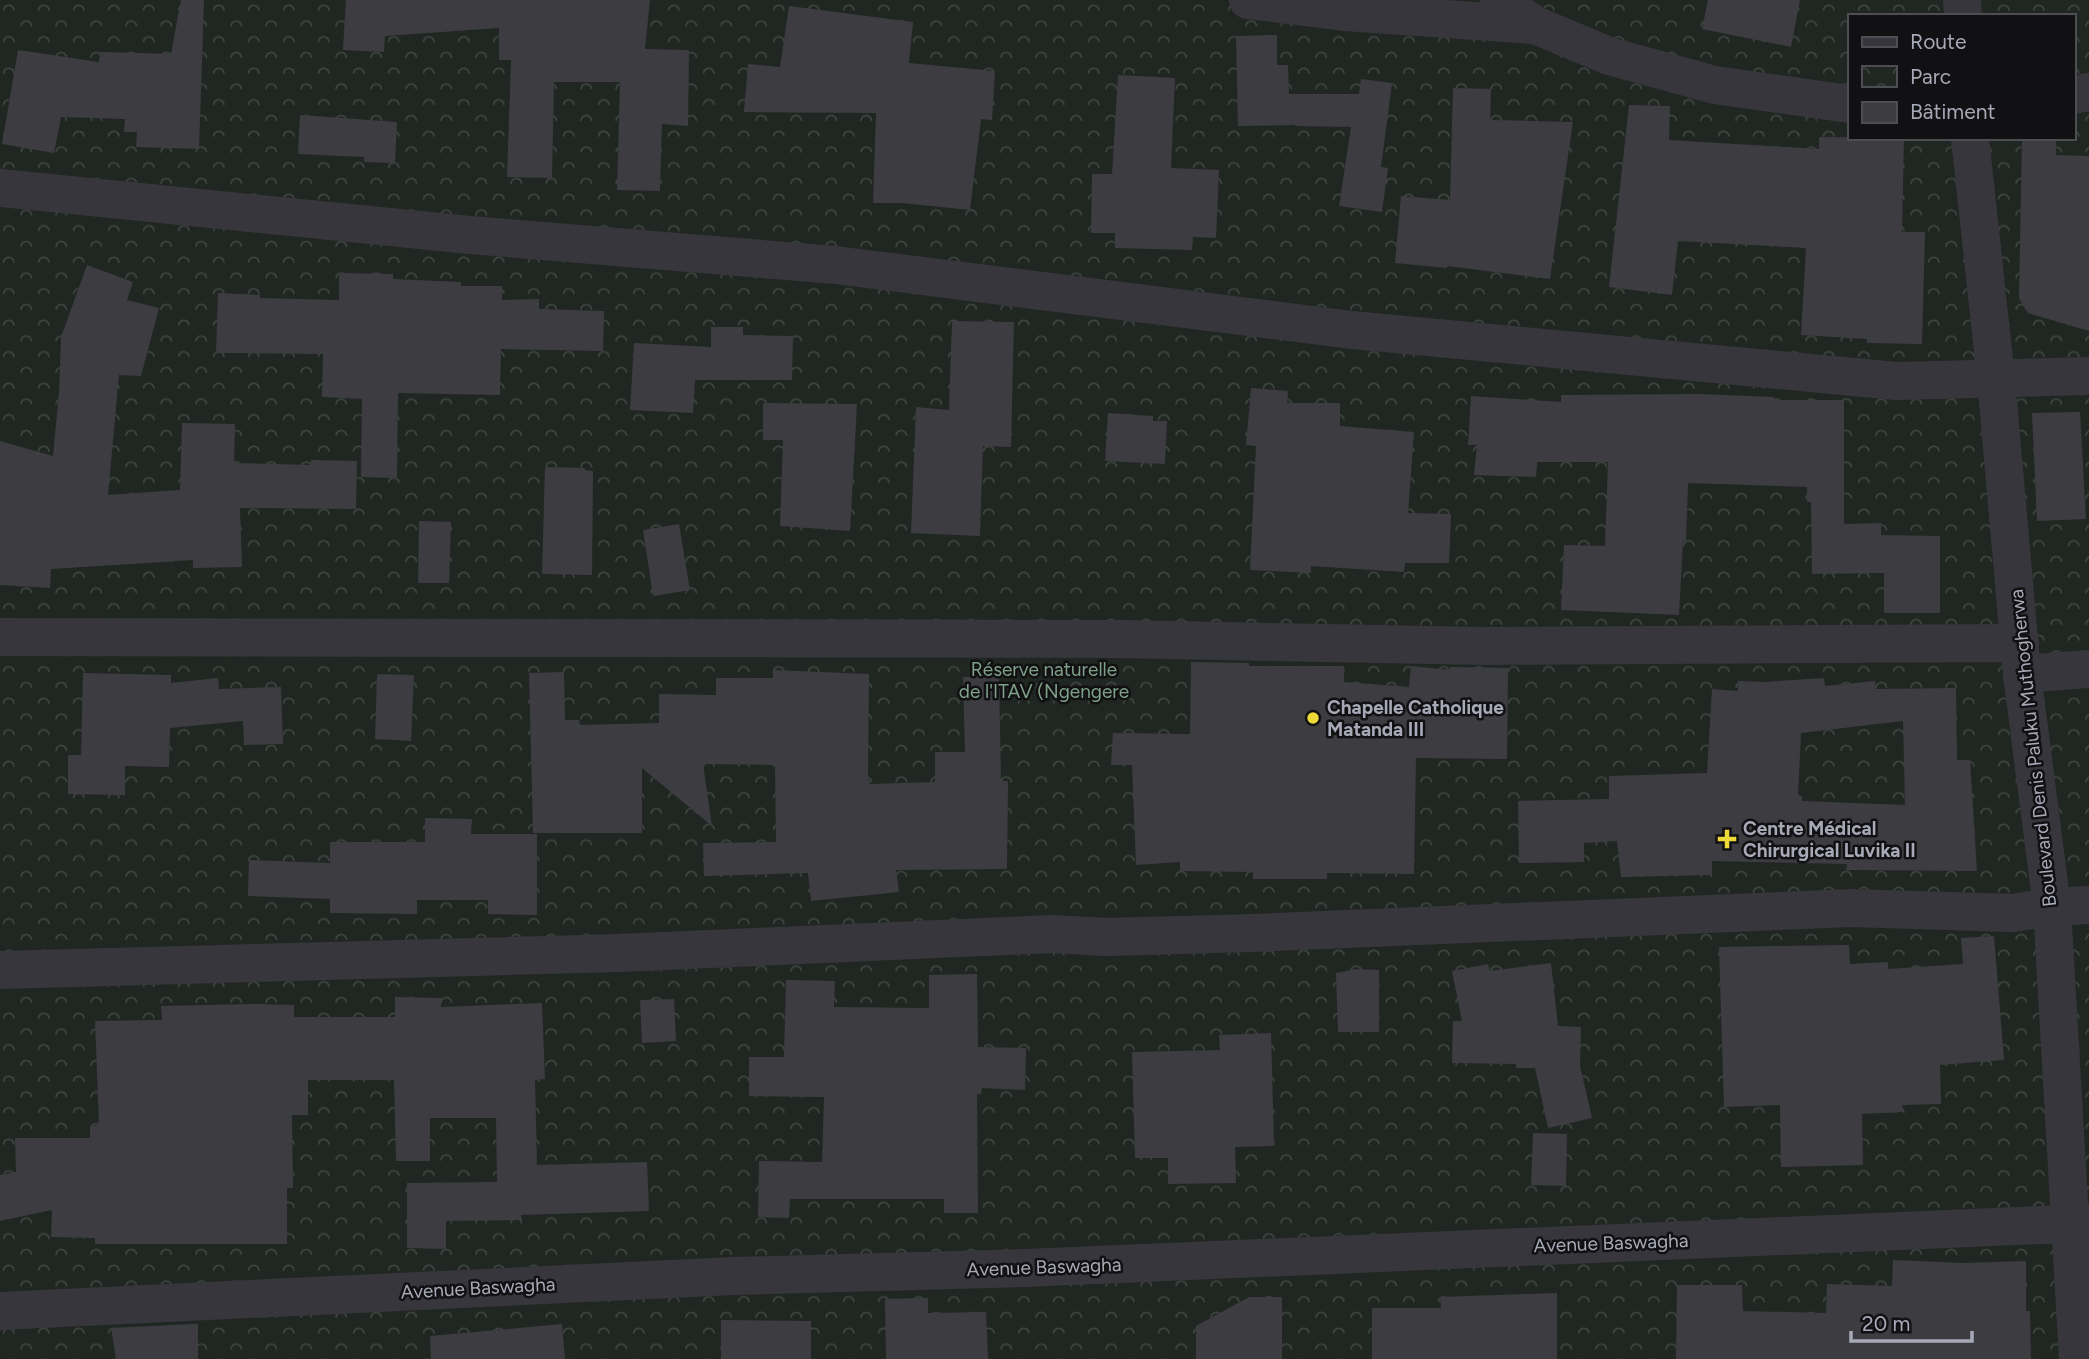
<svg xmlns="http://www.w3.org/2000/svg" width="2089" height="1359" font-family="Figtree,sans-serif">
  <style>
    .park { fill: url(#park-crowns); fill-rule: evenodd }
    .building { fill: #3d3d41; fill-rule: evenodd }
    .lines { fill: none; stroke-linecap: round; stroke-linejoin: round }
    .minor { stroke: #37363c; stroke-width: 38 }
    .tertiary { stroke: #37363c; stroke-width: 38 }
    .poi-dot { fill: #edd938; stroke: #111012; stroke-width: 2.5 }
    .labels { text-anchor: middle; dominant-baseline: central; stroke-width: 5; stroke-linejoin: round; paint-order: stroke }
    .park-label { font-size: 19px; fill: #7fa189; stroke: #111012 }
    .poi-label { font-size: 19px; font-weight: bold; fill: #a8a9b7; stroke: #111012; text-anchor: start }
    .street-label { font-size: 19px; fill: #a8a9b7; stroke: #111012 }
  </style>
  <defs>
    <pattern id="park-crowns" width="20" height="18" patternUnits="userSpaceOnUse" patternTransform="scale(1.75)"><rect width="20" height="18" fill="#202722"/><path d="M2 6a3 3 0 1 1 6 0M12 15a3 3 0 1 1 6 0" fill="none" stroke="#3e4440"/></pattern>
  </defs>
  <rect width="100%" height="100%" fill="#161517"/>
  <!-- park -->
  <path class="park" d="M 0,0 L 2089,0 L 2089,1359 L 0,1359 ZM 1849,16 L 2073,16 L 2073,138 L 1849,138 Z"/>
  <!-- building -->
  <path class="building" d="M 181,0 L 204,0 L 199,149 L 136,147 L 137,132 L 124,132 L 125,119 L 61,117 L 54,153 L 2,144 L 18,50 L 99,62 L 100,52 L 171,54 Z
    M 346,0 L 650,0 L 645,49 L 689,50 L 688,126 L 662,124 L 660,191 L 617,190 L 620,82 L 554,82 L 552,178 L 507,177 L 511,60 L 499,60 L 499,28 L 385,36 L 384,52 L 343,50 Z
    M 1708,0 L 1800,0 L 1791,47 L 1702,29 Z
    M 789,6 L 913,22 L 909,63 L 995,71 L 992,120 L 981,119 L 970,210 L 902,203 L 873,203 L 876,113 L 744,112 L 748,64 L 780,67 Z
    M 1277,35 L 1277,65 L 1288,65 L 1289,94 L 1359,94 L 1361,79 L 1392,83 L 1381,167 L 1388,168 L 1382,212 L 1339,206 L 1351,127 L 1295,126 L 1295,125 L 1238,126 L 1236,36 Z
    M 1118,75 L 1175,78 L 1171,168 L 1219,170 L 1216,238 L 1193,237 L 1192,250 L 1115,248 L 1115,233 L 1091,233 L 1092,174 L 1112,174 Z
    M 1453,88 L 1491,89 L 1490,120 L 1573,122 L 1550,279 L 1447,266 L 1447,268 L 1395,263 L 1401,196 L 1450,200 Z
    M 1629,105 L 1670,106 L 1669,140 L 1819,149 L 1819,137 L 1904,138 L 1902,232 L 1925,232 L 1922,344 L 1867,343 L 1867,339 L 1801,335 L 1806,248 L 1678,241 L 1672,295 L 1609,287 Z
    M 300,115 L 397,122 L 395,163 L 364,162 L 364,157 L 298,154 Z
    M 2022,138 L 2056,138 L 2056,155 L 2089,156 L 2089,331 L 2028,313 L 2019,298 Z
    M 87,265 L 133,282 L 127,300 L 159,308 L 141,376 L 119,375 L 108,495 L 180,490 L 182,423 L 235,424 L 234,463 L 311,465 L 311,460 L 357,461 L 356,509 L 240,508 L 242,567 L 193,568 L 193,560 L 51,569 L 50,588 L 0,585 L 0,441 L 53,456 L 59,392 L 61,337 Z
    M 339,273 L 393,274 L 393,279 L 461,282 L 461,286 L 502,286 L 502,300 L 539,299 L 539,309 L 604,311 L 603,351 L 501,349 L 500,395 L 398,393 L 397,478 L 361,477 L 362,399 L 322,397 L 323,354 L 216,353 L 218,293 L 260,295 L 260,298 L 339,300 Z
    M 952,321 L 1014,322 L 1011,447 L 983,446 L 980,536 L 911,533 L 916,407 L 949,410 Z
    M 711,327 L 743,327 L 743,335 L 793,336 L 792,380 L 695,380 L 693,413 L 630,410 L 634,343 L 711,347 Z
    M 1251,388 L 1288,391 L 1287,403 L 1340,403 L 1340,426 L 1414,432 L 1408,513 L 1451,514 L 1449,563 L 1405,563 L 1404,572 L 1311,566 L 1311,573 L 1250,570 L 1256,446 L 1246,445 Z
    M 1699,394 L 1774,397 L 1774,400 L 1844,400 L 1844,524 L 1881,523 L 1881,535 L 1940,536 L 1940,613 L 1884,613 L 1884,573 L 1812,574 L 1811,502 L 1807,502 L 1807,487 L 1688,483 L 1686,541 L 1683,541 L 1679,615 L 1561,610 L 1564,545 L 1605,546 L 1608,462 L 1537,462 L 1536,477 L 1474,475 L 1477,445 L 1468,445 L 1471,396 L 1561,402 L 1561,395 Z
    M 763,403 L 857,404 L 850,531 L 780,526 L 783,440 L 763,440 Z
    M 2080,412 L 2086,519 L 2037,521 L 2032,413 Z
    M 1108,413 L 1153,416 L 1153,421 L 1167,421 L 1165,464 L 1105,461 Z
    M 545,467 L 585,468 L 585,470 L 593,471 L 592,575 L 542,574 Z
    M 419,521 L 451,522 L 449,583 L 418,583 Z
    M 679,524 L 690,590 L 653,596 L 643,530 Z
    M 1191,662 L 1249,663 L 1249,666 L 1344,666 L 1344,682 L 1409,687 L 1411,666 L 1450,670 L 1450,667 L 1508,668 L 1507,759 L 1416,758 L 1414,874 L 1327,873 L 1327,879 L 1253,879 L 1253,872 L 1180,871 L 1180,862 L 1136,865 L 1132,765 L 1111,765 L 1113,733 L 1190,734 Z
    M 773,670 L 869,674 L 868,780 L 870,780 L 870,784 L 935,782 L 935,752 L 965,752 L 963,677 L 999,676 L 1001,781 L 1008,781 L 1007,869 L 896,870 L 899,892 L 811,901 L 808,873 L 704,876 L 703,843 L 776,842 L 775,765 L 703,764 L 712,826 L 642,768 L 642,833 L 533,833 L 529,673 L 564,672 L 565,720 L 579,720 L 580,725 L 659,723 L 659,694 L 716,695 L 716,678 L 773,678 Z
    M 83,673 L 171,675 L 171,683 L 218,678 L 219,689 L 281,687 L 283,744 L 244,745 L 243,721 L 170,728 L 169,767 L 125,766 L 125,795 L 68,794 L 68,755 L 81,755 Z
    M 377,674 L 414,675 L 411,741 L 375,739 Z
    M 1824,678 L 1825,686 L 1875,681 L 1876,689 L 1956,688 L 1957,760 L 1970,760 L 1977,871 L 1846,870 L 1847,864 L 1712,861 L 1712,875 L 1621,877 L 1617,841 L 1584,843 L 1584,862 L 1519,863 L 1518,801 L 1609,799 L 1609,776 L 1707,773 L 1712,689 L 1738,691 L 1738,681 L 1764,682 ZM 1903,721 L 1905,805 L 1802,801 L 1802,796 L 1798,796 L 1801,733 Z
    M 425,818 L 472,819 L 471,834 L 537,834 L 537,915 L 488,914 L 488,900 L 417,900 L 417,914 L 330,913 L 330,899 L 248,896 L 249,860 L 330,863 L 330,842 L 425,842 Z
    M 1994,936 L 2004,1060 L 1940,1065 L 1941,1104 L 1902,1105 L 1903,1112 L 1862,1114 L 1863,1165 L 1781,1167 L 1780,1105 L 1724,1107 L 1719,947 L 1849,945 L 1850,964 L 1888,962 L 1888,969 L 1963,964 L 1961,938 Z
    M 1551,963 L 1558,1026 L 1581,1027 L 1580,1066 L 1592,1118 L 1548,1128 L 1535,1068 L 1516,1068 L 1516,1064 L 1452,1063 L 1453,1021 L 1462,1021 L 1452,971 L 1488,964 L 1490,971 Z
    M 1357,969 L 1379,970 L 1379,1032 L 1338,1032 L 1336,973 Z
    M 977,974 L 978,1047 L 1026,1048 L 1025,1090 L 982,1088 L 981,1094 L 977,1094 L 978,1213 L 944,1213 L 944,1199 L 790,1199 L 789,1218 L 758,1217 L 759,1161 L 822,1162 L 824,1097 L 749,1096 L 749,1057 L 784,1057 L 786,980 L 835,981 L 834,1007 L 929,1008 L 929,975 Z
    M 395,997 L 441,998 L 441,1007 L 542,1003 L 545,1079 L 535,1080 L 537,1165 L 647,1162 L 649,1211 L 521,1215 L 522,1220 L 446,1221 L 446,1249 L 407,1248 L 407,1183 L 497,1182 L 496,1118 L 430,1118 L 430,1161 L 396,1161 L 394,1080 L 308,1080 L 308,1115 L 292,1115 L 293,1188 L 287,1188 L 287,1244 L 95,1244 L 95,1238 L 51,1237 L 52,1210 L 0,1221 L 0,1175 L 16,1172 L 15,1138 L 90,1138 L 90,1126 L 99,1125 L 95,1021 L 162,1020 L 161,1006 L 253,1004 L 294,1005 L 294,1017 L 395,1017 Z
    M 674,999 L 676,1041 L 642,1043 L 640,1000 Z
    M 1271,1033 L 1274,1146 L 1235,1147 L 1236,1183 L 1168,1184 L 1168,1158 L 1135,1158 L 1132,1052 L 1220,1050 L 1219,1035 Z
    M 1533,1133 L 1567,1134 L 1566,1186 L 1531,1185 Z
    M 1893,1260 L 1962,1263 L 2026,1261 L 2026,1311 L 2030,1311 L 2031,1359 L 1676,1359 L 1677,1285 L 1742,1285 L 1743,1311 L 1826,1313 L 1827,1284 L 1892,1286 Z
    M 1557,1293 L 1557,1359 L 1372,1359 L 1372,1308 L 1441,1308 L 1440,1297 Z
    M 1249,1297 L 1282,1297 L 1282,1359 L 1196,1359 L 1196,1326 Z
    M 928,1298 L 928,1313 L 986,1312 L 988,1359 L 886,1359 L 885,1299 Z
    M 721,1320 L 811,1321 L 811,1359 L 721,1359 Z
    M 194,1324 L 198,1324 L 198,1359 L 116,1359 L 111,1328 Z
    M 562,1324 L 565,1359 L 431,1359 L 430,1336 Z"/>
  <g class="lines">
    <!-- minor -->
    <path class="minor" d="M 1248,0 L 1345,12 L 1533,25
      M 1499,0 L 1535,25 L 1609,56 L 1715,85 L 1849,104
      M 2073,95 L 2089,92
      M 0,188 L 470,235 L 835,265 L 1352,330 L 1897,381 L 2089,376
      M 0,637 L 1118,639 L 1487,646 L 2020,643
      M 2022,674 L 2089,669
      M 0,970 L 619,953 L 1052,934 L 1107,937 L 1252,933 L 1851,908 L 2012,913 L 2052,907 L 2089,905
      M 0,1311 L 733,1276 L 1026,1268 L 2089,1223"/>
    <!-- tertiary -->
    <path class="tertiary" d="M 1962,0 L 1963,16
      M 1970,138 L 1996,379 L 2022,674 L 2052,907 L 2078,1359"/>
  </g>
  <!-- markers -->
  <g class="poi-dot">
    <circle cx="1313" cy="718" r="7"/>
    <path d="M1723.5 828.5h7v7h7v7h-7v7h-7v-7h-7v-7h7z"/>
  </g>
  <g class="labels">
    <!-- park labels -->
    <g class="park-label">
      <text x="1044" y="669">Réserve naturelle<tspan x="1044" dy="22">de l'ITAV (Ngengere</tspan></text>
    </g>
    <!-- poi labels -->
    <g class="poi-label">
      <text x="1327" y="707">Chapelle Catholique<tspan x="1327" dy="22">Matanda III</tspan></text>
      <text x="1743" y="828">Centre Médical<tspan x="1743" dy="22">Chirurgical Luvika II</tspan></text>
    </g>
    <!-- street labels -->
    <g class="street-label">
      <text transform="translate(2033 748) rotate(-96)">Boulevard Denis Paluku Muthogherwa</text>
      <text transform="translate(1611 1243) rotate(-2)">Avenue Baswagha</text>
      <text transform="translate(1044 1267) rotate(-2)">Avenue Baswagha</text>
      <text transform="translate(478 1288) rotate(-3)">Avenue Baswagha</text>
    </g>
  </g>
  <!-- legend -->
  <rect x="1848" y="14" width="228" height="126" fill="#111012" stroke="#4d4d54" stroke-width="2"/>
  <rect x="1862" y="37" width="35" height="10" fill="#37363c" stroke="#4d4d54" stroke-width="2"/>
  <text x="1910" y="49" font-size="21" fill="#a8a9b7">Route</text>
  <rect x="1862" y="66" width="35" height="21" fill="url(#park-crowns)" stroke="#4d4d54" stroke-width="2"/>
  <text x="1910" y="84" font-size="21" fill="#a8a9b7">Parc</text>
  <rect x="1862" y="102" width="35" height="21" fill="#3d3d41" stroke="#4d4d54" stroke-width="2"/>
  <text x="1910" y="119" font-size="21" fill="#a8a9b7">Bâtiment</text>
  <!-- scale -->
  <path d="M1851 1331v10h121v-10" fill="none" stroke="#a8a9b7" stroke-width="3.5"/>
  <text x="1862" y="1331" font-size="21" fill="#a8a9b7" stroke="#111012" stroke-width="5" paint-order="stroke">20 m</text>
</svg>
